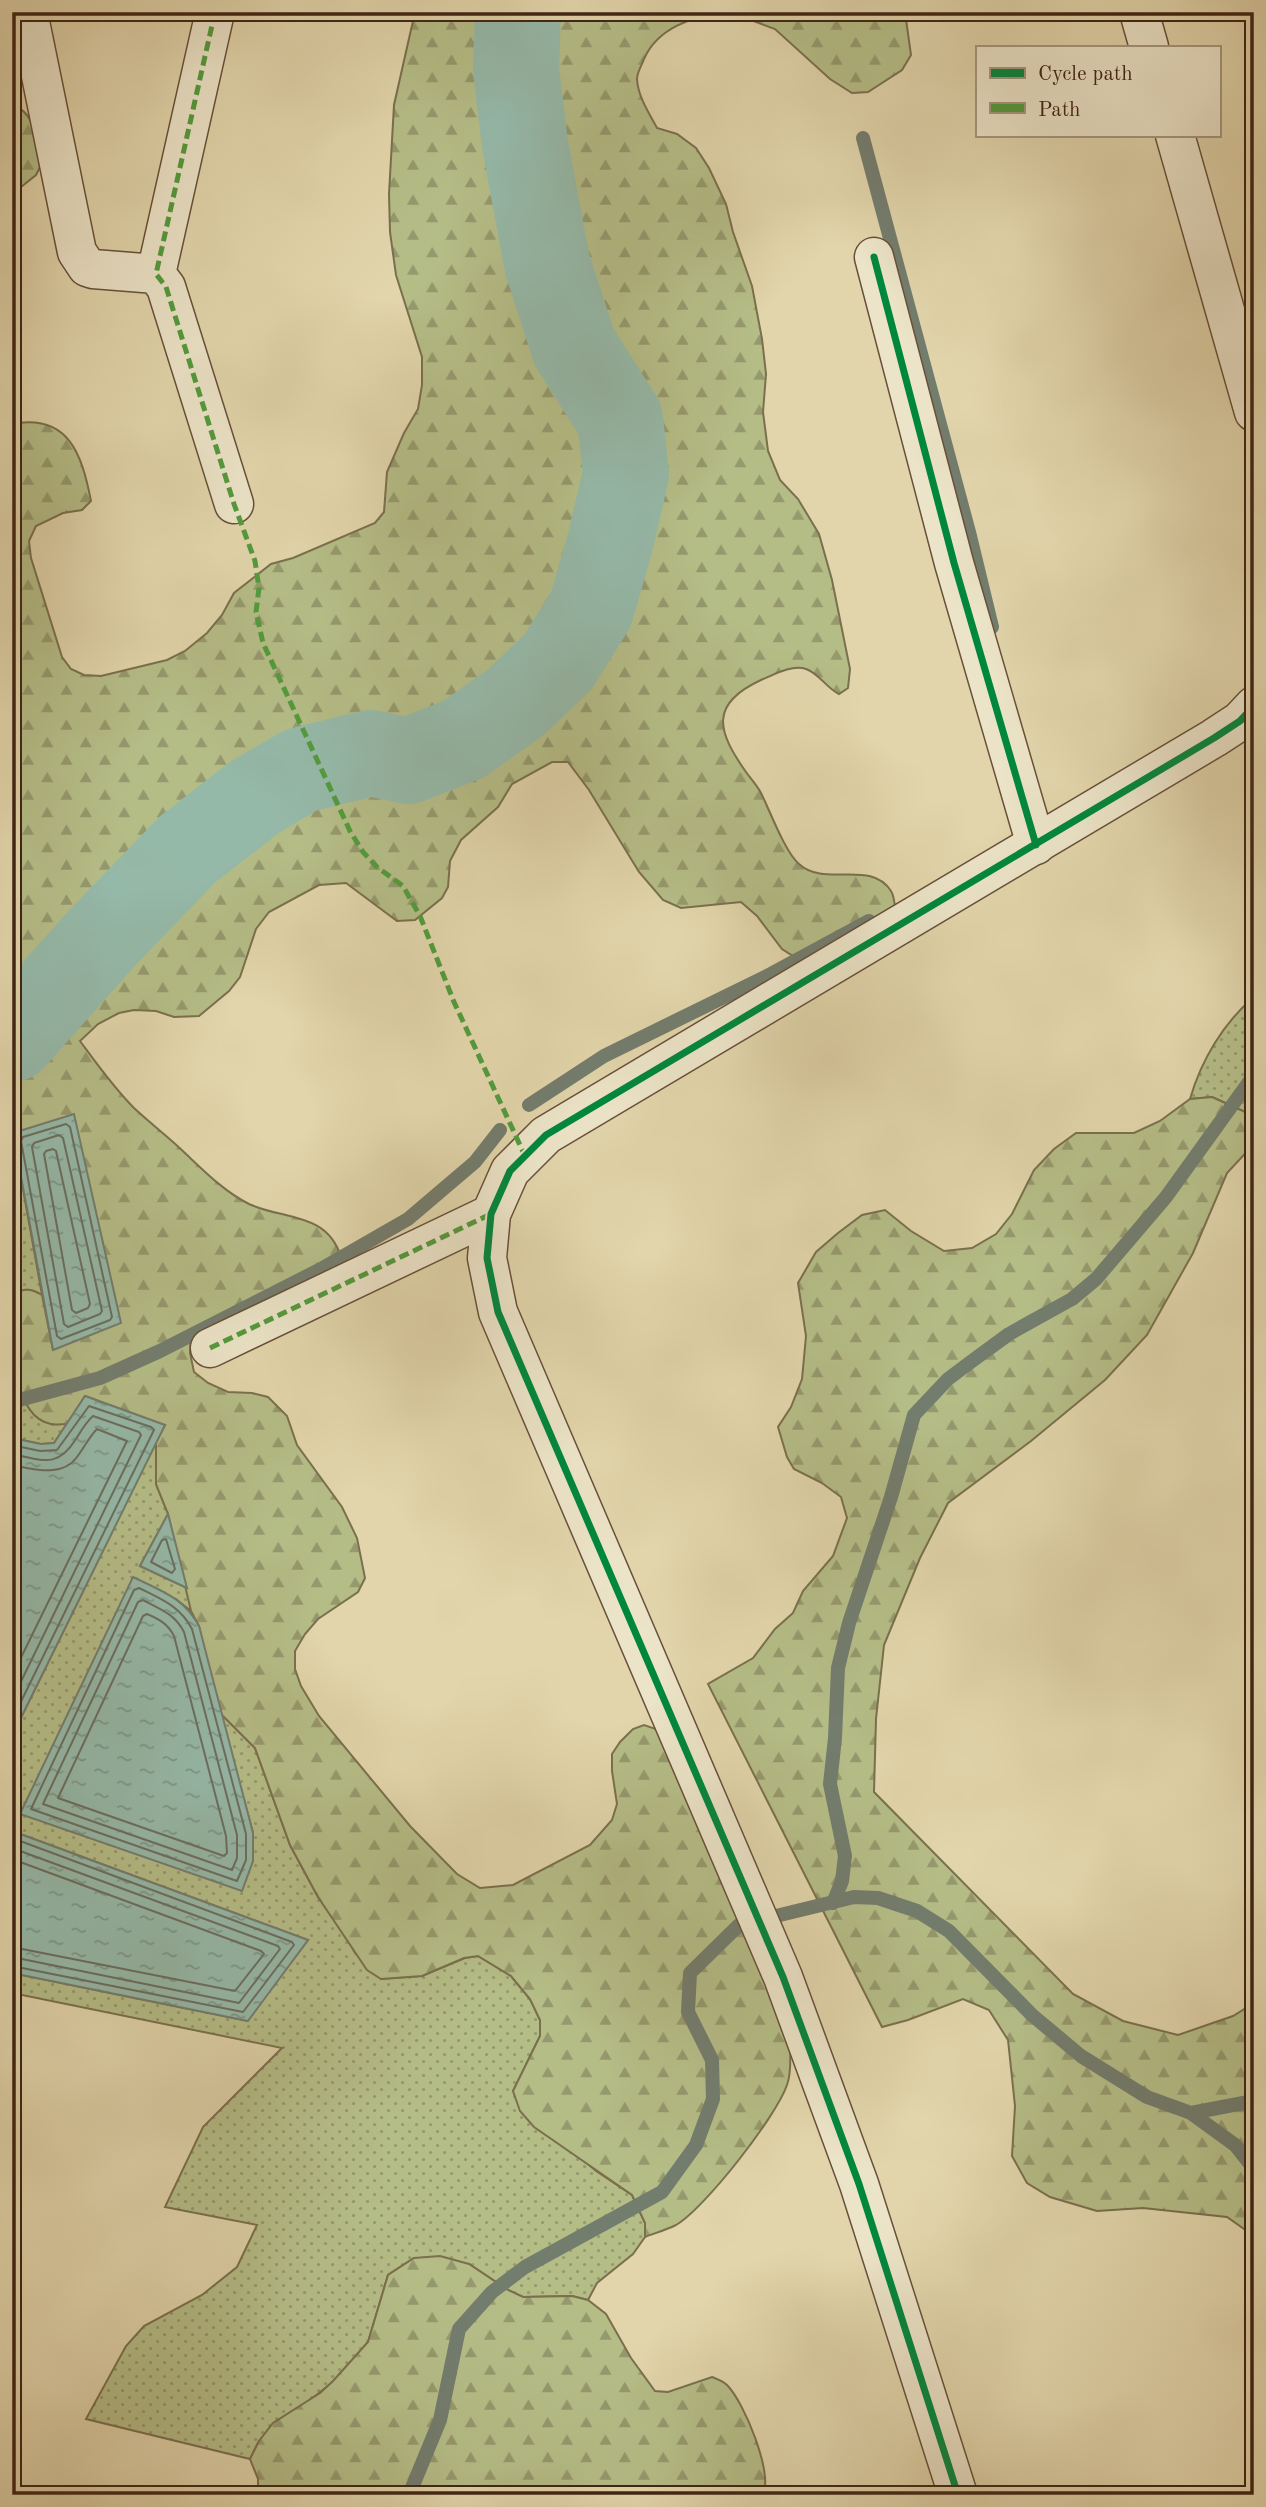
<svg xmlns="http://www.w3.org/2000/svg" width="1266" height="2507" font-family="'Old Standard TT',serif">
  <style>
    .grass { fill: url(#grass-dots); stroke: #7a704e; stroke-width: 2 }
    .forest { fill: url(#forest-firs); stroke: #7a704e; stroke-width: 2 }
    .water { fill: url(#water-ripples); stroke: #737d6e; stroke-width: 2 }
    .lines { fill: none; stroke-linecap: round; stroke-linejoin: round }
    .shore { stroke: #6a6e5f; stroke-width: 2 }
    .stream { stroke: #737d6e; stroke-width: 14 }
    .river { stroke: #95b9a9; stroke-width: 86 }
    .minor-casing { stroke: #68503a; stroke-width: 41 }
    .tertiary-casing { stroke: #68503a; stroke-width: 41 }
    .minor { stroke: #ece4c8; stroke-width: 38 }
    .tertiary { stroke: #ece4c8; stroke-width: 38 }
    .quiet { stroke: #539b3d; stroke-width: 5; stroke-dasharray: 10 5; stroke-linecap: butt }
    .cycleway-casing { stroke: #ece4c8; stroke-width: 11 }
    .cycleway { stroke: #00873e; stroke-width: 7 }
  </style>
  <defs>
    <pattern id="grass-dots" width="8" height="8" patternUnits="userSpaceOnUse" patternTransform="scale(1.75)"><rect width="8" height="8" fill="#b5bd87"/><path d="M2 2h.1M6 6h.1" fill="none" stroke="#95996d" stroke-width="1.8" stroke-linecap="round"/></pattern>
    <pattern id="forest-firs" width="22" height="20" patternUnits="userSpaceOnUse" patternTransform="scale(1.75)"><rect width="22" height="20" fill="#b5bd87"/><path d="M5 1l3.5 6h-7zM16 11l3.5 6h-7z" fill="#95996d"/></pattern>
    <pattern id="water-ripples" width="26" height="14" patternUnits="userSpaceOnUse" patternTransform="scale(1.75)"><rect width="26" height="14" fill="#95b9a9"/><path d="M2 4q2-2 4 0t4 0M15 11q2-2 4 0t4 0" fill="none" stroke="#7b9688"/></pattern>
  </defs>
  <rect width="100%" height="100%" fill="#e2d5ab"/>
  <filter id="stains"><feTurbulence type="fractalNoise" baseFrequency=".00286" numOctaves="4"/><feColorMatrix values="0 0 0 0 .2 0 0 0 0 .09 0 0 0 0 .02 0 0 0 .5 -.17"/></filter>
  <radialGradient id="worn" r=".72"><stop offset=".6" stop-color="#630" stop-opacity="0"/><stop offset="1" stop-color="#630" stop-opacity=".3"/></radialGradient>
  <!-- grass -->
  <path class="grass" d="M 1254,997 L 1254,1116 L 1212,1097 L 1190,1099 C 1201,1061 1223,1023 1254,997 Z
    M 13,1133 L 42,1295 C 30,1288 24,1288 12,1295 Z
    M 17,1379 L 28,1406 L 51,1424 L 67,1424 L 54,1443 L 41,1444 L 12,1438 L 12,1381 Z
    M 156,1442 L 156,1484 L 168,1514 L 140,1566 L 187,1588 L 191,1611 L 176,1599 L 132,1578 L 253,1833 L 220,1713 L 255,1748 L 290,1845 L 318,1897 L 346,1935 L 355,1953 L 381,1979 L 422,1976 L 465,1958 L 478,1956 L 511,1976 L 530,1999 L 540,2020 L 540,2036 L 513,2091 L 575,2153 L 596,2171 L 632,2195 L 645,2223 L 645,2237 L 633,2254 L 597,2283 L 588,2300 L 572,2296 L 523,2297 L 508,2290 L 469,2264 L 414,2258 L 388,2275 L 368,2342 L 334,2381 L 259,2441 L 250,2459 L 86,2419 L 126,2346 L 144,2326 L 202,2295 L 237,2267 L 257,2225 L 165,2207 L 203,2127 L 282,2048 L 12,1993 L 12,1973 L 247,2021 L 308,1940 L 12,1831 L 12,1736 Z"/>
  <!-- forest -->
  <path class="forest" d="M 415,12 L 724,12 C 693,17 658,27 644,59 C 642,65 637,72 637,79 C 638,97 649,113 657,128 L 677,134 L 696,148 L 709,168 L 726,204 L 733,232 L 752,286 L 762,339 L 766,374 L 763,412 L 768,451 L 780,480 L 798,499 L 819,534 L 832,580 L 850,669 L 848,688 L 839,694 C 825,687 820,674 806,669 C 792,664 773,675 761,680 C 709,704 717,731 746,772 C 751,779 757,785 761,793 C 770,811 785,852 799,864 C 825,888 871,859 891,891 C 895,897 895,909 896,917 L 804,963 L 782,949 L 757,916 L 741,902 L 681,908 L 663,900 L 639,872 L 589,790 L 568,762 L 552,762 L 512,784 L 498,807 L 461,840 L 450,861 L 448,887 L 442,898 L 415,920 L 397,921 L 346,883 L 319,885 L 269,912 L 256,929 L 240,977 L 229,991 L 199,1016 L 174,1017 L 156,1011 L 134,1010 L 119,1013 L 98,1024 L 80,1041 C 97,1064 114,1088 134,1108 C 151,1124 170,1138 186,1154 C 205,1172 225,1192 249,1204 C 284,1220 327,1212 341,1257 L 191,1335 L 190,1353 L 194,1372 L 208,1383 L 228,1392 L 252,1393 L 268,1397 L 287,1416 L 297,1445 L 342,1507 L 357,1538 L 365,1578 L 358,1592 L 318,1619 L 305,1634 L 295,1651 L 295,1669 L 301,1686 L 319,1716 L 410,1826 L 457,1874 L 480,1888 L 513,1885 L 590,1845 L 612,1820 L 617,1804 L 612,1771 L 612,1754 L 620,1742 L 633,1729 L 644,1725 L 656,1729 L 665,1738 L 790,2042 C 790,2055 792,2072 787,2085 C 776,2117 704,2209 676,2225 C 666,2230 655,2233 645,2237 L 645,2223 L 632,2195 L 534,2127 L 520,2111 L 513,2091 L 540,2036 L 540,2020 L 530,1999 L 511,1976 L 478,1956 L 464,1958 L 422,1976 L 381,1979 L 367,1970 L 318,1897 L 290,1845 L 255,1748 L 220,1713 L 199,1626 L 191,1611 L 168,1514 L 156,1484 L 156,1442 L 165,1425 L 85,1396 L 67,1424 C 62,1424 55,1425 51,1424 C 8,1416 12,1327 12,1295 C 24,1288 30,1288 42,1295 L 53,1350 L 13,1133 L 12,1136 L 12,424 C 69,413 82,455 91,501 L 82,510 L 63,513 L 36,526 L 29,541 L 31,558 L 62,657 L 71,669 L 84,675 L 101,676 L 167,660 L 185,651 L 207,633 L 222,615 L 234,593 L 271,564 L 293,558 L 375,523 L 384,512 L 387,472 L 404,433 L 418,409 L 422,385 L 422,357 L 396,275 L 390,232 L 389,194 L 394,105 Z
    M 729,12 L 905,12 L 911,55 L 902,70 L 868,92 L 852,93 L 830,79 L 775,29 Z
    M 12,104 C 36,114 37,139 43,161 L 36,175 L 21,187 L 12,187 Z
    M 1212,1097 L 1254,1116 L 1254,1144 L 1227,1173 L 1193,1253 L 1147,1335 L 1105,1380 L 1031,1441 L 948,1503 L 920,1558 L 884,1645 L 876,1719 L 874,1792 L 1073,1994 L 1123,2021 L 1178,2035 L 1233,2016 L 1254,2003 L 1254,2236 L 1227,2217 L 1143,2208 L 1097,2211 L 1050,2197 L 1027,2183 L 1012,2156 L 1015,2106 L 1008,2040 L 989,2010 L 963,1999 L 908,2020 L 882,2027 L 708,1684 L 753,1658 L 775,1629 L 793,1613 L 803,1591 L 833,1556 L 847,1518 L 841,1497 L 822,1483 L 794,1469 L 787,1457 L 778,1427 L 791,1407 L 802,1379 L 806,1336 L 798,1283 L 816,1252 L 838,1233 L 862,1215 L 885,1210 L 911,1231 L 944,1251 L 972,1248 L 996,1234 L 1012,1214 L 1034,1170 L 1054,1149 L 1076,1133 L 1134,1133 L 1160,1121 L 1190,1099 Z
    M 440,2256 L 469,2264 L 508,2290 L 523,2297 L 572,2296 L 588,2300 L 606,2314 L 631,2358 L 655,2391 L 668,2392 L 712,2377 C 717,2379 723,2381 727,2385 C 744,2402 773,2472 763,2495 L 258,2495 L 258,2479 L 250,2459 L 259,2441 L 273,2423 L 320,2393 L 333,2381 L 368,2342 L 388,2275 L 414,2258 Z"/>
  <!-- water -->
  <path class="water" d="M 74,1114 L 121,1323 L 53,1350 L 13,1133 Z
    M 85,1396 L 165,1425 L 12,1736 L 12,1438 L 41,1444 L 54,1443 Z
    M 168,1514 L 187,1588 L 140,1566 Z
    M 133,1577 C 161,1591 183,1597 199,1626 L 253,1833 L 253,1861 L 242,1891 L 20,1814 Z
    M 12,1831 L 308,1940 L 248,2021 L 12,1973 Z"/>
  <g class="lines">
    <!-- shore -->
    <path class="shore" d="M 66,1124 L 70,1127 L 112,1317 L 110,1320 L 61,1339 L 57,1336 L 21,1141 L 23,1137 Z
      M 59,1135 L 63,1138 L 102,1311 L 100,1314 L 68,1327 L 64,1324 L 32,1147 L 34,1143 Z
      M 53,1149 L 56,1151 L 90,1304 L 88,1308 L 76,1313 L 72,1310 L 44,1154 L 46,1151 Z
      M 12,1445 L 40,1451 L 57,1450 L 89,1406 L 151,1427 L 154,1430 L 12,1720
      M 12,1454 C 43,1460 57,1469 76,1439 C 81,1431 86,1422 93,1416 L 139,1432 L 141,1435 L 12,1700
      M 12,1465 C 33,1469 62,1478 77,1457 C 84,1448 89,1437 97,1429 L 127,1441 L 12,1676
      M 166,1539 L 175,1569 L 172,1573 L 151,1562 L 162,1540 Z
      M 139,1588 C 161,1599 180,1606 192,1629 L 246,1834 L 246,1860 L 237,1881 L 31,1809 L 134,1590 Z
      M 143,1600 C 160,1609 175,1614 184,1632 L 237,1835 L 237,1858 L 232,1870 L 43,1804 L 138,1602 Z
      M 147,1614 C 159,1619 168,1624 174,1636 L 226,1836 L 227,1853 L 224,1856 L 58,1798 L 143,1616 Z
      M 12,1838 L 292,1942 L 294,1945 L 243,2012 L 12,1966
      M 12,1848 L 278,1946 L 280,1949 L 239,2003 L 12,1957
      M 12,1859 L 261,1951 L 264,1954 L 235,1991 L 12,1947"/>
    <!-- stream -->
    <path class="stream" d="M 863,138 L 969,532 L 992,627
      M 529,1105 L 604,1056 L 771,974 L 869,921
      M 12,1402 L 100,1378 L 160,1351 L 321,1269 L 408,1219 L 475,1162 L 500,1130
      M 833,1903 L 842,1881 L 845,1856 L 830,1784 L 835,1738 L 838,1668 L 849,1623 L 891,1497 L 914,1415 L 948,1379 L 972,1361 L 1009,1334 L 1072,1299 L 1096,1279 L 1166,1197 L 1254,1075
      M 1191,2113 L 1254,2101
      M 409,2495 L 440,2420 L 459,2329 L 492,2292 L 525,2267 L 662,2192 L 696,2145 L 713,2099 L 712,2060 L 688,2012 L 690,1973 L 739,1925 L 854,1897 L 878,1898 L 917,1911 L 949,1931 L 1032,2015 L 1081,2056 L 1147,2097 L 1191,2113 L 1235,2145 L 1254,2169"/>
    <!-- river -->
    <path class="river" d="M 12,1039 L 103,937 L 188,849 L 255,797 L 301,770 L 371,753 L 408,761 L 464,739 L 516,702 L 558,662 L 591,609 L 610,543 L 626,474 L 620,419 L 574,347 L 547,263 L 525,144 L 516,70 L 518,12"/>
    <!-- minor casing -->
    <g class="minor-casing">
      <path id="minor" d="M 28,12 L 77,252 L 87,267 L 93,269 L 156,274
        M 215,12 L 156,274 L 166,287 L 234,504
        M 874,257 L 954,563 L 1036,845
        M 210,1348 L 491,1214"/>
    </g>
    <!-- tertiary casing -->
    <g class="tertiary-casing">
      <path id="tertiary" d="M 1139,12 L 1149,47
        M 1175,135 L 1254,412
        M 958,2495 L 859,2184 L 783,1977 L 498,1312 L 487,1258 L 491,1214 L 510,1171 L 546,1135 L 1214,738 L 1240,721 L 1254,706"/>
    </g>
    <!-- minor -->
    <use href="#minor" class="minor"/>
    <!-- tertiary -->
    <use href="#tertiary" class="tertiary"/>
    <!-- quiet -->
    <path class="quiet" d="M 215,12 L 156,274 L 166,287 L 234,504 L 255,561 L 259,588 L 256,612 L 263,643 L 350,831 L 363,852 L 377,867 L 403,886 L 420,916 L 454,1002 L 525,1156
      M 210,1348 L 491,1214"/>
    <!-- cycleway casing -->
    <g class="cycleway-casing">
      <path id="cycleway" d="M 874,257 L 954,563 L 1036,845
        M 958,2495 L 859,2184 L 783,1977 L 498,1312 L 487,1258 L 491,1214 L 510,1171 L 546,1135 L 1214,738 L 1240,721 L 1254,706"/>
    </g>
    <!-- cycleway -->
    <use href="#cycleway" class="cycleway"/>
  </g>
  <!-- margin -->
  <rect width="1266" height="2507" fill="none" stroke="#e2d5ab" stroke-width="42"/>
  <rect x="14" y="14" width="1238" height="2479" fill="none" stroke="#3f2415" stroke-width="3.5"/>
  <rect x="21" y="21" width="1224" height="2465" fill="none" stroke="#3f2415" stroke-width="2"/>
  <!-- legend -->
  <rect x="976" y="46" width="245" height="91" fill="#ece4c8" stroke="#a79780" stroke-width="2"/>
  <rect x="990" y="68" width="35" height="10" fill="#00873e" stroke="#a79780" stroke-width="2"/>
  <text x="1038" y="80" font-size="21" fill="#3f2415">Cycle path</text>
  <rect x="990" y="103" width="35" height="10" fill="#539b3d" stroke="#a79780" stroke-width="2"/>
  <text x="1038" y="116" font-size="21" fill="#3f2415">Path</text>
  <rect width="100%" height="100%" filter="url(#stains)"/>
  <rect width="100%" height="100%" fill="url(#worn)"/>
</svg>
